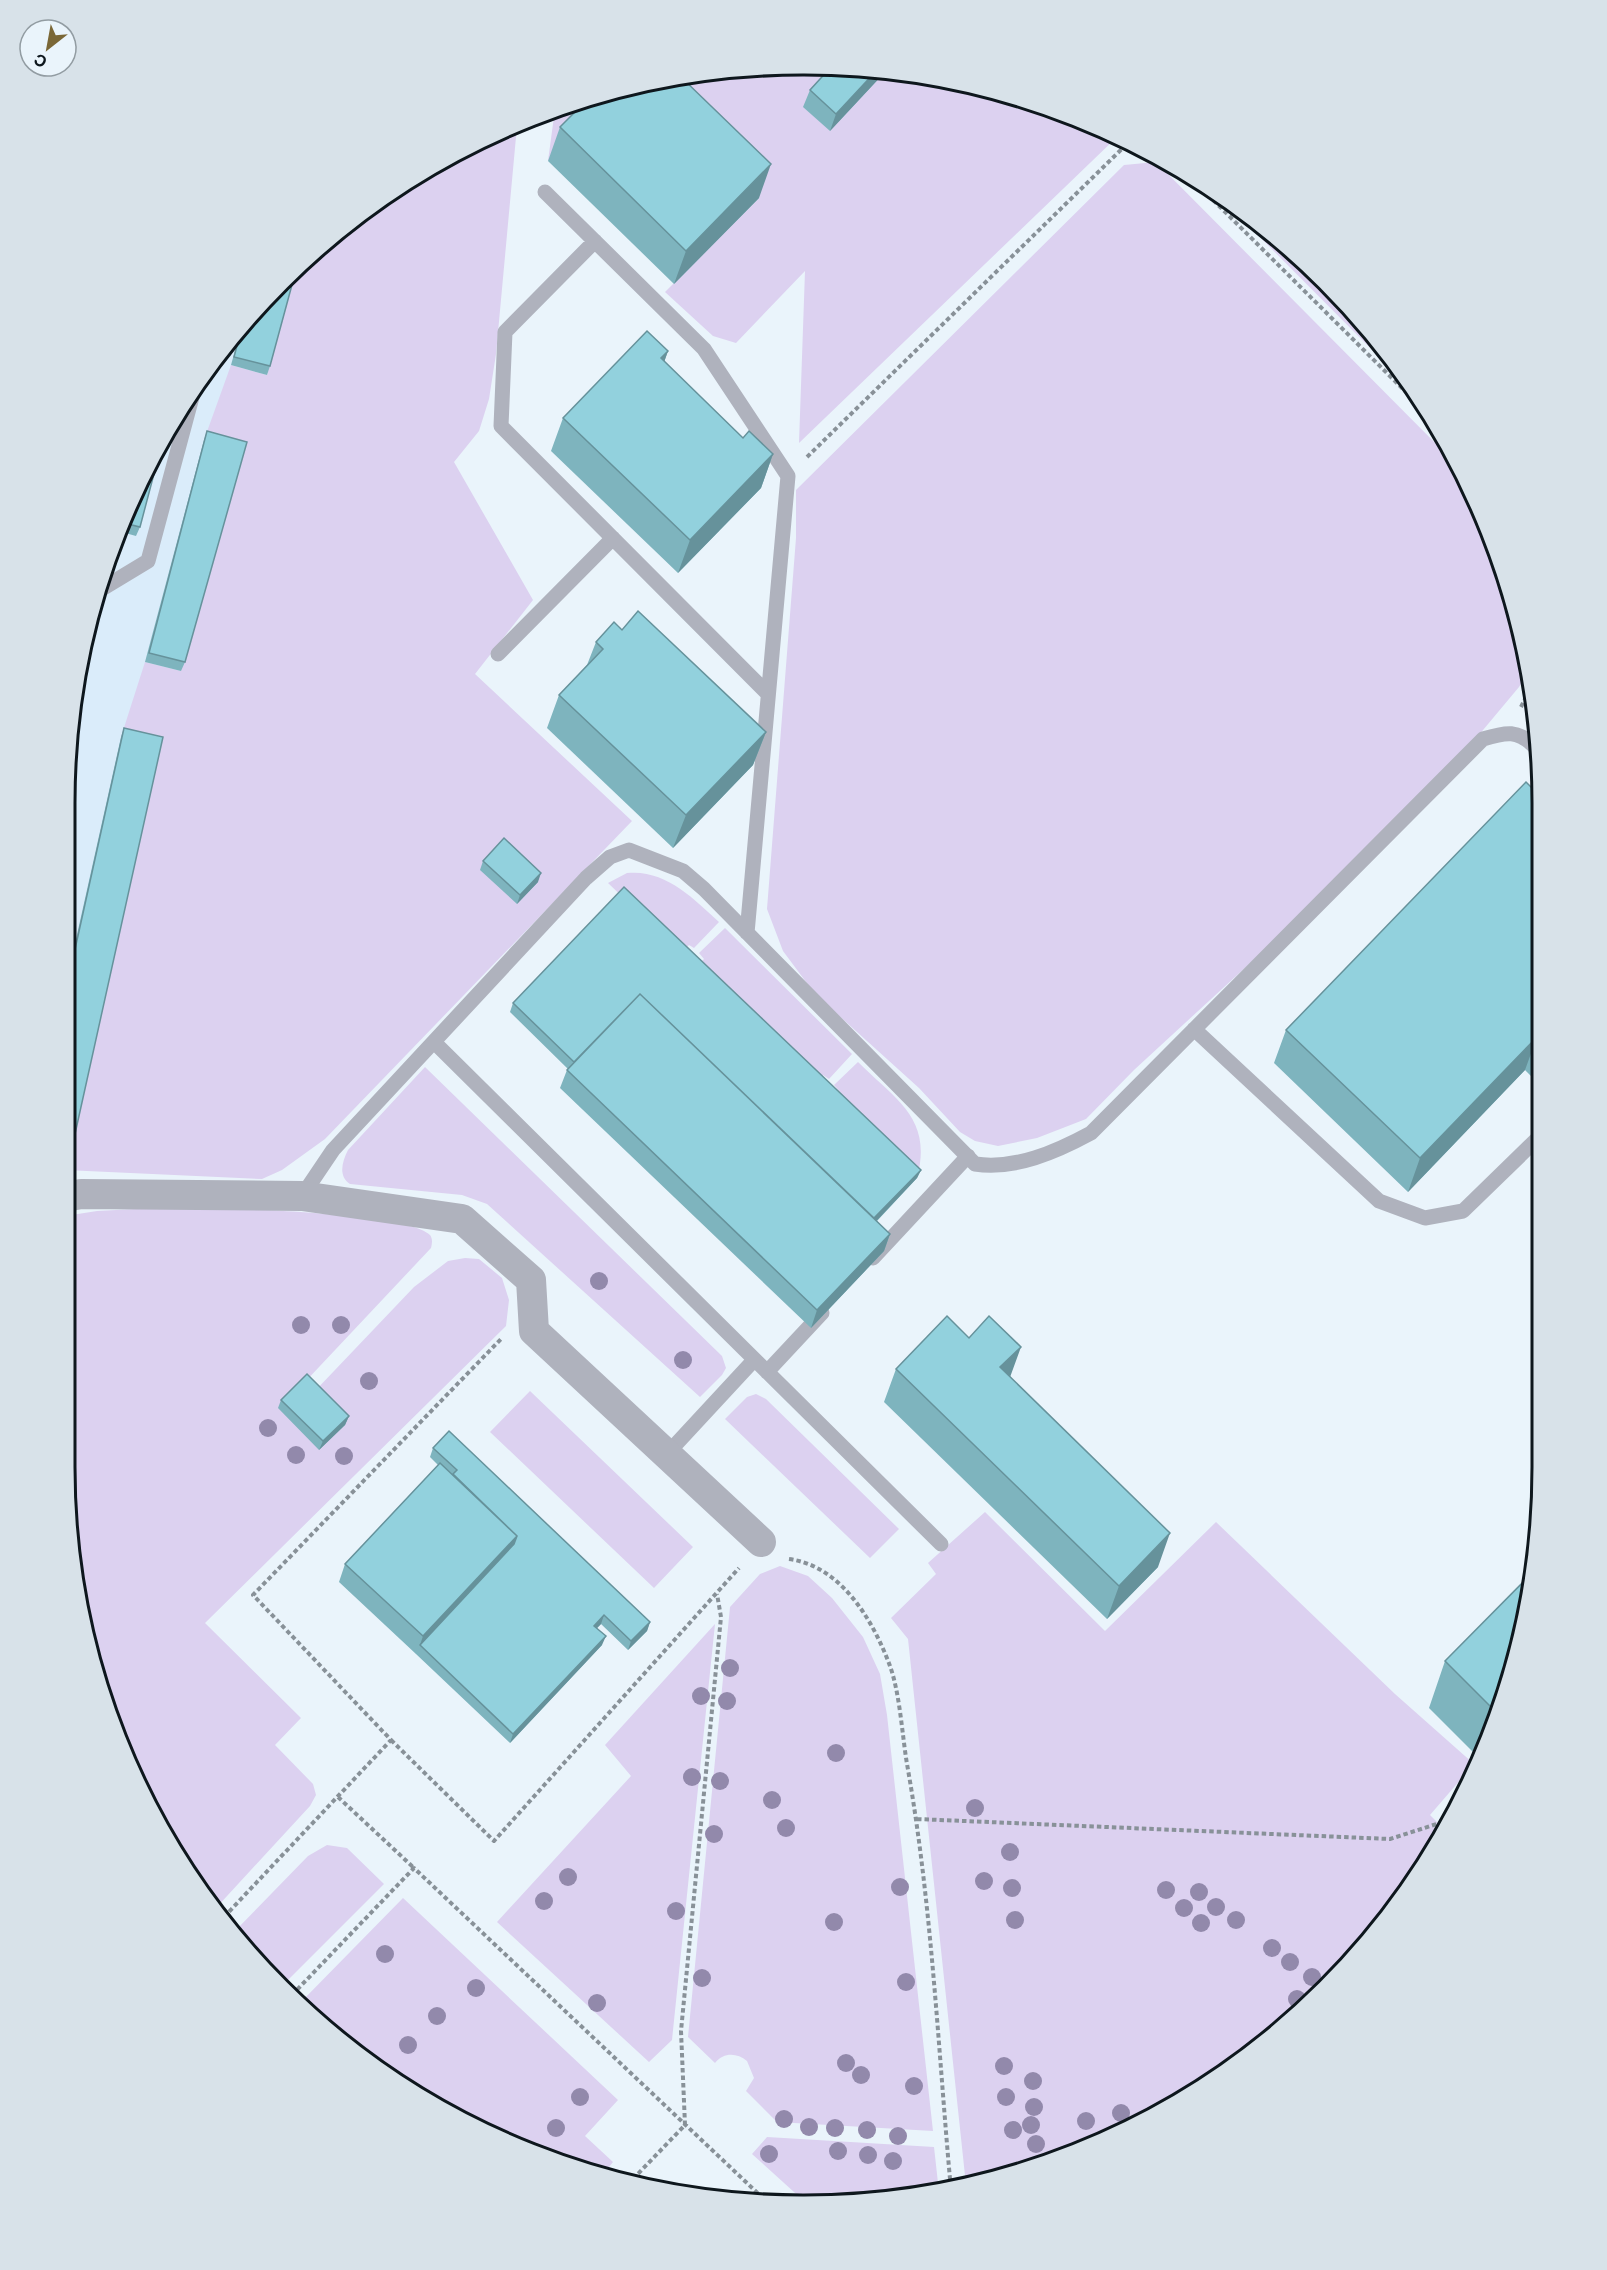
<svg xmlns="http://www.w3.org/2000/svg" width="1607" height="2270" font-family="Inter,sans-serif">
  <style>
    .built { fill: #daecfa }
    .green { fill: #dcd1f0 }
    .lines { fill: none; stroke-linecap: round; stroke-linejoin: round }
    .path { stroke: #889198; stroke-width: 4; stroke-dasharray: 4.5 3; stroke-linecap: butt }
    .lane { stroke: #afb2bd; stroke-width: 15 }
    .street { stroke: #afb2bd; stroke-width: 30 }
    .tree { fill: #9289ab }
    .wall { fill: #7eb4be }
    .shaded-wall { fill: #66929b }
    .building { fill: #92d1dd; stroke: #66929b; stroke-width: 1.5 }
    .rim { fill: none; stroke: #0e171d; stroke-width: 3 }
  </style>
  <rect width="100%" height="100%" fill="#eaf4fb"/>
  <!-- built -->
  <path class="built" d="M 295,270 L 160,746 L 65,1171 L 65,803 L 79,659 L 121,521 L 163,434 L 217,353 Z"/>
  <!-- green -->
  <path class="green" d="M 841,66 L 994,90 L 1118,136 L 799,443 L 805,271 L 736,343 L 713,336 L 665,292 L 759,198 L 644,86 L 707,71 Z
    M 614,92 L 548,161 L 555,109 Z
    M 517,126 L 496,354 L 489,399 L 479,431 L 454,462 L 533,600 L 475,674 L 632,821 L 325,1139 L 282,1170 L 262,1179 L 65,1170 L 160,746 L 121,737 L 145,662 L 181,671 L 204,440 L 231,365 L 267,375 L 295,270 L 316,248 L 434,164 Z
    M 1156,162 L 1461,469 L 1503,566 L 1528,672 L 1519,687 L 1473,742 L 1260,954 L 1134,1070 L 1086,1119 L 1037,1138 L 998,1146 L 975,1141 L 960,1132 L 919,1088 L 815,994 L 783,951 L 767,909 L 796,538 L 796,490 L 1124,165 Z
    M 1219,196 L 1253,217 L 1359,316 L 1402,380 Z
    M 627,873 C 665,869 693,898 719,922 L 694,948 L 689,945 L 681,953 L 608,883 Z
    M 725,928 L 852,1054 L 829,1079 L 823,1075 L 817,1082 L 696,967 L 704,959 L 699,953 Z
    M 858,1062 C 896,1100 933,1118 917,1178 L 834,1100 L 841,1093 L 834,1085 Z
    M 425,1067 L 722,1356 L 726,1368 L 722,1375 L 700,1397 L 487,1204 L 462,1195 L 350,1184 C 338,1176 342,1162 348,1150 Z
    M 193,1206 C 232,1209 409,1213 430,1235 C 433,1239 432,1244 431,1248 L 304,1383 L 314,1392 L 414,1287 L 448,1261 L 465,1258 L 479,1259 L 502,1278 L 509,1300 L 506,1326 L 205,1623 L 301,1718 L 275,1745 L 313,1784 L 316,1795 L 310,1806 L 216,1908 L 189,1877 L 141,1793 L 90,1658 L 65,1466 L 65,1216 L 97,1211 Z
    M 530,1391 L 693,1547 L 654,1588 L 490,1432 Z
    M 756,1394 L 766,1399 L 899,1529 L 870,1558 L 725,1419 L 747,1397 Z
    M 985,1512 L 1105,1631 L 1216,1522 L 1395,1694 L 1474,1764 L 1430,1815 L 1444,1829 L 1390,1916 L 1291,2022 L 1130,2129 L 966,2185 L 908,1639 L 891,1618 L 936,1574 L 928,1563 Z
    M 780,1566 L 808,1576 L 832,1598 L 863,1637 L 880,1674 L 887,1715 L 933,2131 L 777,2122 L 746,2091 L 754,2078 L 747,2061 C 737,2053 724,2052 715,2063 L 688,2037 L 730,1607 L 760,1574 Z
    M 715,1624 L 672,2040 L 649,2062 L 497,1922 L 631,1776 L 605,1745 Z
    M 327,1845 L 347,1848 L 384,1884 L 283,1985 L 236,1930 L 308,1856 Z
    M 403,1898 L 618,2100 L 585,2136 L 613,2162 L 605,2172 L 520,2149 L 393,2081 L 317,2022 L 300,2003 Z
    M 767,2137 L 934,2147 L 939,2192 L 851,2204 L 805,2202 L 752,2154 Z"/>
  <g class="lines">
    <!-- path -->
    <path class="path" d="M 1192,179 L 1418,404
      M 807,457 L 1130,141
      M 1521,707 L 1531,687
      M 789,1559 C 841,1566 873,1620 890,1666 C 900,1694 902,1734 907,1764 C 932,1904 938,2049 951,2190
      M 391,1740 L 494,1841 L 739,1568
      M 338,1797 L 414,1868
      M 917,1819 L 1390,1839 L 1446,1821 L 1452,1816
      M 224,1917 L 391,1740 L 253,1595 L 501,1339
      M 292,1995 L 414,1868 L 766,2201
      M 633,2179 L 685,2125 L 681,2031 L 721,1617 L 717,1594"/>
    <!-- lane -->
    <path class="lane" d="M 545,192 L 704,349 L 788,476 L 747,933
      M 595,241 L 505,332 L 501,426 L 768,694
      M 100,590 L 148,561 L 195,386
      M 498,654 L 613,538
      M 1194,1029 L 1379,1201 L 1425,1218 L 1463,1211 L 1539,1137
      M 434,1042 L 941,1544
      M 302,1196 L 333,1150 L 586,878 L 610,857 L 629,850 L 683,871 L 704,889 L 975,1164 C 1015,1170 1056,1152 1091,1133 L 1483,739 C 1506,732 1518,729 1536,748
      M 873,1258 L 968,1156
      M 767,1372 L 822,1313
      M 666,1455 L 754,1360"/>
    <!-- street -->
    <path class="street" d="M 65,1197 L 81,1194 L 302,1196 L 462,1219 L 531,1280 L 534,1331 L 761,1542"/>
  </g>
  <!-- trees -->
  <g class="tree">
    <circle cx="599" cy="1281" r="9"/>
    <circle cx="301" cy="1325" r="9"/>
    <circle cx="341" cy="1325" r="9"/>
    <circle cx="683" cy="1360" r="9"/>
    <circle cx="369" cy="1381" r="9"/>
    <circle cx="268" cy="1428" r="9"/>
    <circle cx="296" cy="1455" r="9"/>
    <circle cx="344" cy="1456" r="9"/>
    <circle cx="730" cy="1668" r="9"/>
    <circle cx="701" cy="1696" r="9"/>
    <circle cx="727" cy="1701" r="9"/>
    <circle cx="836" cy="1753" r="9"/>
    <circle cx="692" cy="1777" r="9"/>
    <circle cx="720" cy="1781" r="9"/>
    <circle cx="772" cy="1800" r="9"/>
    <circle cx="975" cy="1808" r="9"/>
    <circle cx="786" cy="1828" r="9"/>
    <circle cx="714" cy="1834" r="9"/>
    <circle cx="1010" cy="1852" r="9"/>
    <circle cx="568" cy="1877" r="9"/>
    <circle cx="984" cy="1881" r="9"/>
    <circle cx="900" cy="1887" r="9"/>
    <circle cx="1012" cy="1888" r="9"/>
    <circle cx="1166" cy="1890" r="9"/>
    <circle cx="1199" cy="1892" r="9"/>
    <circle cx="544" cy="1901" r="9"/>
    <circle cx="1216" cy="1907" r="9"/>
    <circle cx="1184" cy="1908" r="9"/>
    <circle cx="676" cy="1911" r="9"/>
    <circle cx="1015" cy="1920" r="9"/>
    <circle cx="1236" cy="1920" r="9"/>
    <circle cx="834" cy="1922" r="9"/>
    <circle cx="1201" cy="1923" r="9"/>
    <circle cx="1272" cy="1948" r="9"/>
    <circle cx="385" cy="1954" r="9"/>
    <circle cx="1290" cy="1962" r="9"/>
    <circle cx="1312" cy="1977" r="9"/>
    <circle cx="702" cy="1978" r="9"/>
    <circle cx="906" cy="1982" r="9"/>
    <circle cx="476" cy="1988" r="9"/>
    <circle cx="1297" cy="1999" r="9"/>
    <circle cx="597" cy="2003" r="9"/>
    <circle cx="437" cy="2016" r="9"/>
    <circle cx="408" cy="2045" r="9"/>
    <circle cx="846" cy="2063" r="9"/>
    <circle cx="1004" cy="2066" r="9"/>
    <circle cx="861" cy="2075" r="9"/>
    <circle cx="1033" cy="2081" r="9"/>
    <circle cx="914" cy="2086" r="9"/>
    <circle cx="580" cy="2097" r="9"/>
    <circle cx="1006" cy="2097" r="9"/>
    <circle cx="1034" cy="2107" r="9"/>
    <circle cx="1121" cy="2113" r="9"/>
    <circle cx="784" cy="2119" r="9"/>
    <circle cx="1086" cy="2121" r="9"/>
    <circle cx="1031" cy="2125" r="9"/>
    <circle cx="809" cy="2127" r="9"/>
    <circle cx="556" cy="2128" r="9"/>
    <circle cx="835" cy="2128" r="9"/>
    <circle cx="867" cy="2130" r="9"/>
    <circle cx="1013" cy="2130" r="9"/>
    <circle cx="898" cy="2136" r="9"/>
    <circle cx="1036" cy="2144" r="9"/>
    <circle cx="838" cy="2151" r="9"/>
    <circle cx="769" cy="2154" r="9"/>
    <circle cx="868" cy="2155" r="9"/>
    <circle cx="893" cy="2161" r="9"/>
  </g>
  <!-- wall -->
  <path class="wall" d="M 885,72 L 830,131 L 803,107 L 810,90 Z
    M 560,127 L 759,198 L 674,284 L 548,161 Z
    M 296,270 L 270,366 L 267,375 L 231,365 L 241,329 Z
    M 668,351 L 664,362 L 743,438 L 773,454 L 761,488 L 678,573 L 551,451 L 563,418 Z
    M 207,431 L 185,662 L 181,671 L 145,662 L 204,440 Z
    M 121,521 L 140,527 L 136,536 L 118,531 Z
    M 596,642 L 766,732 L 753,765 L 673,848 L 547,728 L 559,695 L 587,665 Z
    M 124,728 L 69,1161 L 65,1170 L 64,1170 L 64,993 L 121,737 Z
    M 1537,793 L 1538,1083 L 1525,1070 L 1408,1192 L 1274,1063 L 1286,1030 Z
    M 483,861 L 538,882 L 517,904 L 480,870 Z
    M 513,1003 L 921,1170 L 917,1178 L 877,1221 L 890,1234 L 884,1251 L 811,1328 L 560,1088 L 567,1070 L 568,1069 L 510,1012 Z
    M 896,1369 L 1010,1377 L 1158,1567 L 1107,1619 L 884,1402 Z
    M 281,1400 L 349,1416 L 345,1425 L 319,1450 L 278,1408 Z
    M 433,1448 L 650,1622 L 647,1631 L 628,1650 L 601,1624 L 597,1628 L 602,1645 L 510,1743 L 416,1654 L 339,1582 L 345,1564 L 438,1465 L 430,1457 Z
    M 1517,1657 L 1477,1756 L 1429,1708 L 1445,1661 Z"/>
  <!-- shaded-wall -->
  <path class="shaded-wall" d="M 877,70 L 885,72 L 830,131 L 836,114 Z
    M 771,164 L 759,198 L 674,284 L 686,251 Z
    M 668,351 L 656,385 L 661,358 Z
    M 773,454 L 761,488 L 678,573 L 690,540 Z
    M 766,732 L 753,765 L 673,848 L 686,815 Z
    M 541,873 L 538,882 L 517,904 L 520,895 Z
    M 1537,1037 L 1525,1070 L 1408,1192 L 1420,1158 Z
    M 921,1170 L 917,1178 L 865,1233 L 868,1224 Z
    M 890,1234 L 884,1251 L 811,1328 L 817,1310 Z
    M 1021,1347 L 1009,1380 L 1000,1367 Z
    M 349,1416 L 345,1425 L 319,1450 L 323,1441 Z
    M 1170,1533 L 1158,1567 L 1107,1619 L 1119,1586 Z
    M 517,1536 L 511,1553 L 420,1645 L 423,1636 Z
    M 604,1615 L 601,1624 L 591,1634 L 594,1626 Z
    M 650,1622 L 647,1631 L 628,1650 L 631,1641 Z
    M 606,1636 L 602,1645 L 510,1743 L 513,1734 Z
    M 1500,1705 L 1482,1752 L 1477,1756 L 1494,1710 Z"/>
  <!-- building -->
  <path class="building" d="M 851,66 L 877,70 L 836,114 L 810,90 L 831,67 Z
    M 681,77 L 771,164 L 686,251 L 560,127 L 588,99 Z
    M 296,270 L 270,366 L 234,357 L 242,327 Z
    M 647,331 L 668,351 L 661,358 L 743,438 L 749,431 L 773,454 L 690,540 L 563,418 Z
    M 207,431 L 247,442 L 185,662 L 149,653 Z
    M 165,432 L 140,527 L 120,522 L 163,434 Z
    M 638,611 L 766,732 L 686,815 L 559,695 L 603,649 L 596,642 L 614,622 L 622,630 Z
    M 124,728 L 163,737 L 69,1161 L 64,1160 L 64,999 Z
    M 1526,782 L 1537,793 L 1538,1038 L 1537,1037 L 1420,1158 L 1286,1030 Z
    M 504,838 L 541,873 L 520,895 L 483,861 Z
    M 624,887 L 921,1170 L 874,1218 L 640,994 L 574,1062 L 513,1003 Z
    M 640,994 L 890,1234 L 817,1310 L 567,1070 Z
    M 947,1316 L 969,1338 L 989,1316 L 1021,1347 L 1000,1367 L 1170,1533 L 1119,1586 L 896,1369 Z
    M 307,1374 L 349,1416 L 323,1441 L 281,1400 Z
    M 449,1431 L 650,1622 L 631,1641 L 604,1615 L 594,1626 L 606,1636 L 513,1734 L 420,1645 L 514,1544 L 517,1536 L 453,1474 L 457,1470 L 433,1448 Z
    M 440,1463 L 517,1536 L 423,1636 L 345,1564 Z
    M 1531,1574 L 1517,1657 L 1500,1705 L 1494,1710 L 1445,1661 Z"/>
  <!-- crop -->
  <path d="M0 0H1607V2270H0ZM803 75H804A728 728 0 0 1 1532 803V1467A728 728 0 0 1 804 2195H803A728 728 0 0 1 75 1467V803A728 728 0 0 1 803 75Z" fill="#d8e2e9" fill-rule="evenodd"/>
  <path class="rim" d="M803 75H804A728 728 0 0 1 1532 803V1467A728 728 0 0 1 804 2195H803A728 728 0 0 1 75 1467V803A728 728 0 0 1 803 75Z"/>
  <!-- north arrow -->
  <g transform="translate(48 48) rotate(211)"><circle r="28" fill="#eaf4fb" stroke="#929ca2" stroke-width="1.5"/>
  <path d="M0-4.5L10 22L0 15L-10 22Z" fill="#7a6736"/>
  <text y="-9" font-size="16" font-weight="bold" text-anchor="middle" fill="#0e171d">С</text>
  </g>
</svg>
